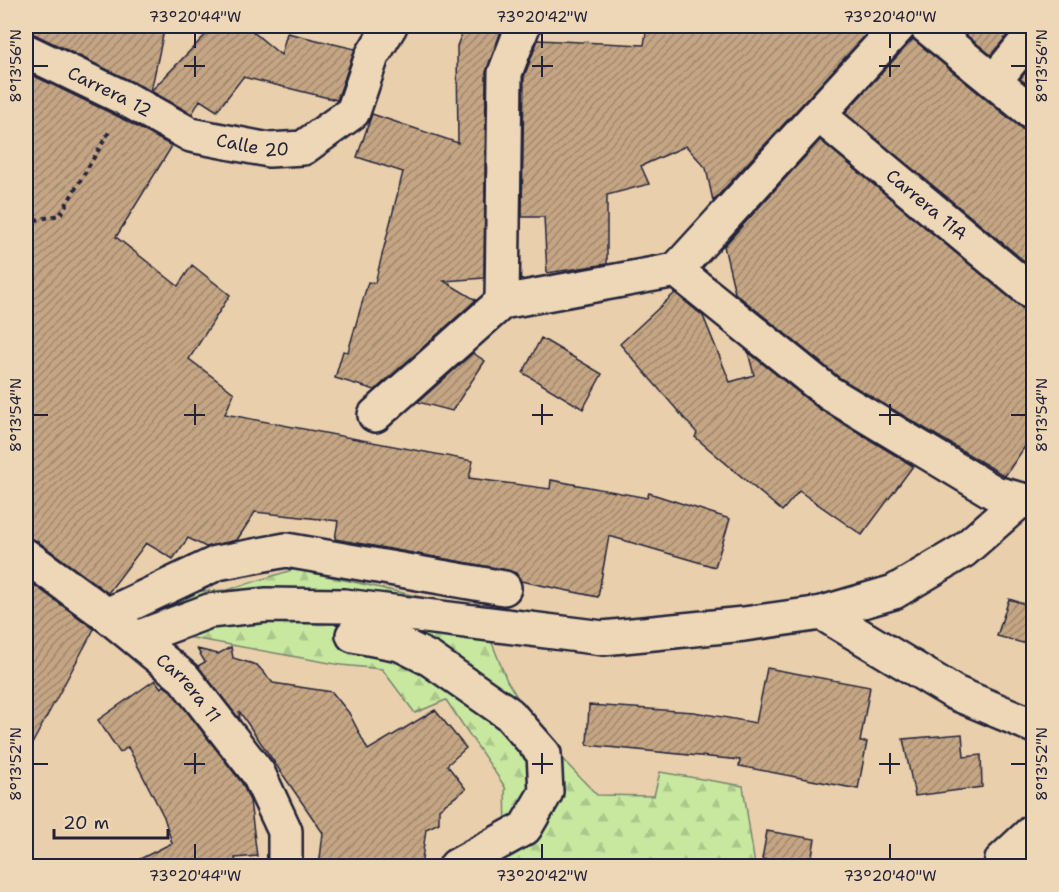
<svg xmlns="http://www.w3.org/2000/svg" width="1059" height="892" font-family="'Shantell Sans',sans-serif">
  <style>
    .forest { fill: url(#forest-firs); stroke: #75856e; stroke-width: 1.5 }
    .building { fill: url(#building-hatch); stroke: #22223b; stroke-width: 1.5 }
    .lines { fill: none; stroke-linecap: round; stroke-linejoin: round }
    .minor-casing { stroke: #22223b; stroke-width: 38 }
    .path { stroke: #22223b; stroke-width: 4; stroke-dasharray: 4.5 4.5; stroke-linecap: butt }
    .minor { stroke: #edd7b6; stroke-width: 33 }
    .ticks { fill: none; stroke: #22223b; stroke-width: 2 }
    .labels { text-anchor: middle; dominant-baseline: central; stroke-width: 6; stroke-linejoin: round; paint-order: stroke }
    .street-label { font-size: 18px; fill: #22223b; stroke: #edd7b6 }
    .neatline { fill: none; stroke: #22223b; stroke-width: 2 }
    .ticks-label { font-size: 15px; text-anchor: middle; fill: #22223b }
  </style>
  <defs>
    <pattern id="forest-firs" width="22" height="20" patternUnits="userSpaceOnUse" patternTransform="scale(1.5)"><rect width="22" height="20" fill="#c8e8a0"/><path d="M5 1l3.5 6h-7zM16 11l3.5 6h-7z" fill="#acc78b"/></pattern>
    <pattern id="building-hatch" width="6" height="6" patternUnits="userSpaceOnUse" patternTransform="scale(1.5)"><rect width="6" height="6" fill="#c5a684"/><path d="M-1 1l2-2M0 6l6-6M5 7l2-2" fill="none" stroke="#a0876d"/></pattern>
  </defs>
  <rect width="100%" height="100%" fill="#e9cfab"/>
  <filter id="ink" filterUnits="userSpaceOnUse"><feTurbulence type="fractalNoise" baseFrequency=".0167" numOctaves="2"/><feDisplacementMap in="SourceGraphic" scale="12" xChannelSelector="R" yChannelSelector="G"/><feConvolveMatrix kernelMatrix="1 2 1 2 8 2 1 2 1" color-interpolation-filters="sRGB"/></filter>
  <g filter="url(#ink)">
    <!-- forest -->
    <path class="forest" d="M 295,569 L 479,610 L 507,681 L 545,741 L 597,795 L 654,796 L 660,772 L 743,786 L 755,866 L 486,866 L 506,828 L 505,787 L 446,700 L 415,713 L 382,669 L 341,665 L 187,637 L 154,611 L 185,592 L 228,590 Z"/>
    <!-- building -->
    <path class="building" d="M 26,26 L 165,26 L 151,91 L 34,34 L 26,32 Z
      M 214,26 L 246,26 L 281,55 L 287,33 L 355,49 L 337,100 L 243,77 L 217,111 L 200,100 L 192,114 L 151,91 Z
      M 465,26 L 503,26 L 486,72 L 484,278 L 444,281 L 476,300 L 375,390 L 335,378 L 343,351 L 348,352 L 368,282 L 375,283 L 403,172 L 357,157 L 372,114 L 458,143 L 457,46 Z
      M 647,26 L 874,26 L 713,201 L 706,168 L 686,146 L 641,166 L 649,184 L 607,195 L 607,264 L 547,273 L 544,217 L 522,217 L 524,77 L 538,40 L 644,45 Z
      M 955,26 L 1015,26 L 991,55 Z
      M 913,39 L 1022,129 L 1034,132 L 1034,269 L 845,113 Z
      M 1034,62 L 1034,89 L 1020,79 Z
      M 26,72 L 119,117 L 172,146 L 116,237 L 178,286 L 192,265 L 230,295 L 189,359 L 234,393 L 225,414 L 473,461 L 469,478 L 550,489 L 551,480 L 647,498 L 649,493 L 730,519 L 715,567 L 609,536 L 598,597 L 521,581 L 516,573 L 507,570 L 335,539 L 338,521 L 255,512 L 237,540 L 206,547 L 188,538 L 173,559 L 146,543 L 108,593 L 37,541 L 26,538 Z
      M 820,140 L 1022,308 L 1034,312 L 1034,433 L 1005,476 L 840,378 L 735,293 L 724,246 Z
      M 675,293 L 703,316 L 730,382 L 754,375 L 748,352 L 819,409 L 913,466 L 862,535 L 799,491 L 782,511 L 695,437 L 697,433 L 620,344 Z
      M 541,338 L 602,374 L 583,409 L 523,373 Z
      M 473,353 L 485,361 L 452,411 L 418,402 Z
      M 26,579 L 94,629 L 26,755 Z
      M 1009,599 L 1034,607 L 1034,646 L 997,636 Z
      M 231,647 L 233,658 L 257,665 L 273,683 L 332,692 L 349,713 L 368,750 L 435,710 L 466,748 L 447,765 L 466,789 L 439,809 L 439,823 L 426,829 L 421,867 L 319,867 L 323,833 L 239,711 L 240,720 L 198,666 L 205,662 L 197,649 L 218,654 Z
      M 767,668 L 870,687 L 860,742 L 867,742 L 858,789 L 739,766 L 740,760 L 587,745 L 589,705 L 694,712 L 756,723 Z
      M 155,680 L 161,688 L 164,686 L 171,691 L 242,783 L 250,801 L 257,856 L 235,858 L 236,867 L 124,867 L 172,843 L 164,817 L 128,747 L 120,753 L 98,720 Z
      M 962,734 L 964,757 L 981,755 L 982,787 L 915,796 L 903,739 Z
      M 767,831 L 815,839 L 810,867 L 762,859 Z"/>
    <g class="lines">
      <!-- minor casing -->
      <g class="minor-casing">
        <g id="minor">
          <path d="M 926,26 L 1034,114"/>
          <path id="s1" d="M 26,51 L 128,100 L 191,135 L 269,150 L 303,148 L 353,112 L 372,56 L 390,26"/>
          <path d="M 995,80 L 1034,32"/>
          <path id="s2" d="M 819,115 L 1034,294"/>
          <path d="M 676,270 L 829,393 L 995,493 L 1034,503"/>
          <path d="M 502,302 L 505,73 L 523,26"/>
          <path d="M 375,415 L 502,302 L 676,270 L 899,26"/>
          <path id="s3" d="M 26,556 L 107,615 L 184,678 L 258,773 L 285,831 L 285,866"/>
          <path d="M 822,613 L 894,592 L 963,551 L 1021,500"/>
          <path d="M 107,615 L 217,563 L 286,550 L 504,588"/>
          <path d="M 353,635 L 400,644 L 430,659 L 509,714 L 544,754 L 546,792 L 525,828 L 456,866"/>
          <path d="M 137,638 L 209,611 L 267,605 L 344,606 L 603,638 L 744,624 L 822,613 L 955,693 L 1034,726"/>
          <path d="M 1001,866 L 1002,860 L 1034,830"/>
        </g>
      </g>
      <!-- path -->
      <path class="path" d="M 26,222 L 60,215 L 109,132"/>
      <!-- minor -->
      <use href="#minor" class="minor"/>
    </g>
  </g>
  <!-- ticks -->
  <path class="ticks" d="M 195,33 L 195,48M 542,33 L 542,48M 890,33 L 890,48M 195,56 L 195,77M 542,56 L 542,77M 890,56 L 890,77M 33,66 L 48,66M 184,66 L 205,66M 532,66 L 553,66M 879,66 L 900,66M 1011,66 L 1026,66M 195,404 L 195,425M 542,404 L 542,425M 890,404 L 890,425M 33,415 L 48,415M 184,415 L 205,415M 532,415 L 553,415M 879,415 L 900,415M 1011,415 L 1026,415M 195,753 L 195,774M 542,753 L 542,774M 890,753 L 890,774M 33,764 L 48,764M 184,764 L 205,764M 532,764 L 553,764M 879,764 L 900,764M 1011,764 L 1026,764M 195,844 L 195,859M 542,844 L 542,859M 890,844 L 890,859"/>
  <g class="labels">
    <!-- street labels -->
    <g class="street-label">
      <text stroke="none"><textPath href="#s1" startOffset="93">Carrera 12</textPath></text>
      <text stroke="none"><textPath href="#s1" startOffset="248">Calle 20</textPath></text>
      <text stroke="none"><textPath href="#s2" startOffset="140">Carrera 11A</textPath></text>
      <text stroke="none"><textPath href="#s3" startOffset="210">Carrera 11</textPath></text>
    </g>
  </g>
  <!-- margin -->
  <rect width="1059" height="892" fill="none" stroke="#edd7b6" stroke-width="66"/>
  <!-- scale -->
  <path d="M54 829v9h114v-9" fill="none" stroke="#22223b" stroke-width="3"/>
  <text x="63" y="829" font-size="18" fill="#22223b" stroke="#edd7b6" stroke-width="4.5" paint-order="stroke">20 m</text>
  <rect x="33" y="33" width="993" height="826" class="neatline"/>
  <g class="ticks-label">
    <text x="195" y="22">73°20'44"W</text>
    <text x="542" y="22">73°20'42"W</text>
    <text x="890" y="22">73°20'40"W</text>
    <text transform="translate(16 66) rotate(-90)" y="5">8°13'56"N</text>
    <text transform="translate(1042 66) rotate(-90)" y="5">8°13'56"N</text>
    <text transform="translate(16 415) rotate(-90)" y="5">8°13'54"N</text>
    <text transform="translate(1042 415) rotate(-90)" y="5">8°13'54"N</text>
    <text transform="translate(16 764) rotate(-90)" y="5">8°13'52"N</text>
    <text transform="translate(1042 764) rotate(-90)" y="5">8°13'52"N</text>
    <text x="195" y="881">73°20'44"W</text>
    <text x="542" y="881">73°20'42"W</text>
    <text x="890" y="881">73°20'40"W</text>
  </g>
</svg>
